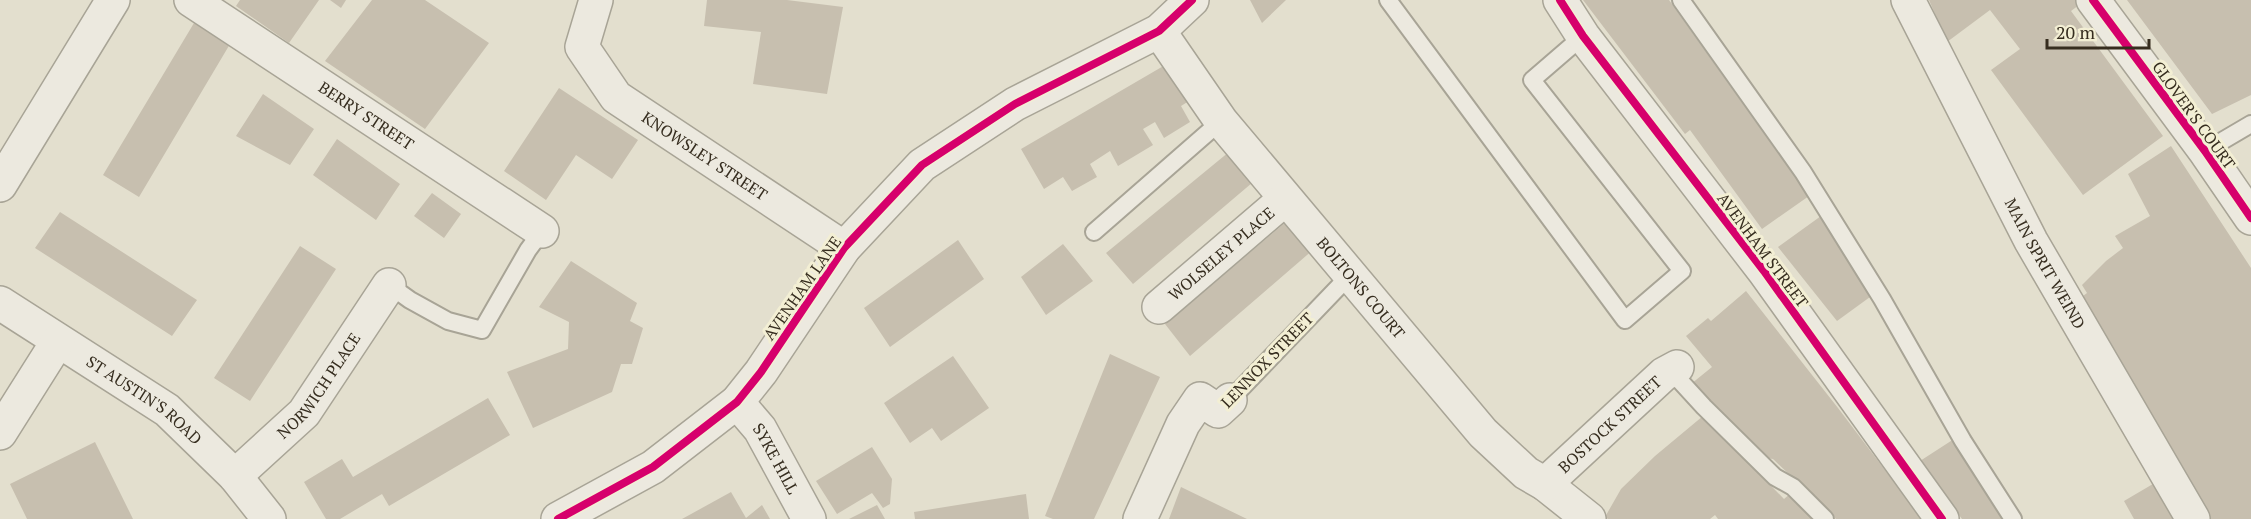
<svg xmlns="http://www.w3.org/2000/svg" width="2251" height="519" font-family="'PT Serif',serif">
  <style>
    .building { fill: #c7bfaf }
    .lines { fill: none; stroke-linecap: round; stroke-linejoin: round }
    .service-casing { stroke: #a8a496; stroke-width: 20 }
    .minor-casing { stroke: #a8a496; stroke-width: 36 }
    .tertiary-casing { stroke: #a8a496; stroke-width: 36 }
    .service { stroke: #ece9df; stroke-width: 16 }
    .minor { stroke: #ece9df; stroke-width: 33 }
    .tertiary { stroke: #ece9df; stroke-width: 33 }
    .cycleway-casing { stroke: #f3efd4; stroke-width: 11 }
    .cycleway { stroke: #d6006c; stroke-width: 8 }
    .labels { text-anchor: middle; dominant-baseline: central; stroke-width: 6; stroke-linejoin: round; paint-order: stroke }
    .street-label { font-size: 16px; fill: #362d1f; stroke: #f3efd4 }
  </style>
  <rect width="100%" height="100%" fill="#e3dfce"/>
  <!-- building -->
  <path class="building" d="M 240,0 L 319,0 L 289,43 L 236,6 Z
    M 330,0 L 346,0 L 341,8 Z
    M 372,0 L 425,0 L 489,43 L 425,129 L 325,61 Z
    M 707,0 L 787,0 L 843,7 L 827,94 L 753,84 L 761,32 L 704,26 Z
    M 1250,0 L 1286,0 L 1262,23 Z
    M 1583,0 L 1669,0 L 1809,196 L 1762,229 L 1690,130 L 1685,134 Z
    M 1929,0 L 2075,0 L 2079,5 L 2071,11 L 2163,136 L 2083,195 L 1991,70 L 2020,49 L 1990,10 L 1947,42 Z
    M 2127,0 L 2251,0 L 2251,95 L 2212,114 Z
    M 194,23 L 230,44 L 139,197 L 103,175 Z
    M 1172,61 L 1197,96 L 1181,106 L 1190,122 L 1164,138 L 1155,122 L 1143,129 L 1153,145 L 1118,166 L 1110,151 L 1090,164 L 1097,177 L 1072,191 L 1063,177 L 1044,189 L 1021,149 Z
    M 559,88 L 638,140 L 612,179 L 576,155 L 546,200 L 504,171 Z
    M 263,94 L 314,129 L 290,165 L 236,136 Z
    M 337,139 L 400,184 L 376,220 L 313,175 Z
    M 2171,146 L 2251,268 L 2251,519 L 2200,519 L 2079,299 L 2087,293 L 2082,285 L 2106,261 L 2123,248 L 2115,236 L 2150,216 L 2128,174 Z
    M 1235,147 L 1259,177 L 1133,284 L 1106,253 Z
    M 432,193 L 461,214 L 444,238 L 414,216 Z
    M 60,212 L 197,300 L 172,336 L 35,248 Z
    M 1293,216 L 1314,249 L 1190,356 L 1165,324 Z
    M 1821,216 L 1870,297 L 1837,321 L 1778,247 Z
    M 958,240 L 984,279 L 890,347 L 864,308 Z
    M 1063,244 L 1093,281 L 1046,315 L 1021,277 Z
    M 300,246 L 336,269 L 250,401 L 214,378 Z
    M 571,261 L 637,303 L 630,321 L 643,328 L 632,364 L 621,364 L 612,392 L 533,428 L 507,372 L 568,349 L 569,322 L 539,307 Z
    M 1746,291 L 1838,408 L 1922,519 L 1836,519 L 1773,459 L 1766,458 L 1691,384 L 1712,367 L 1686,336 L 1708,318 L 1711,321 Z
    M 1110,354 L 1160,377 L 1094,519 L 1053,519 L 1045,516 Z
    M 953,356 L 989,408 L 941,441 L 932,428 L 910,443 L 884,403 Z
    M 488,398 L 510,435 L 389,506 L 382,494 L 340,519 L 326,519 L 304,482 L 342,459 L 353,477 Z
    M 1703,416 L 1784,499 L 1792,492 L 1814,519 L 1718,519 L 1715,515 L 1710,519 L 1608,519 L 1605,517 L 1621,489 L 1655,456 Z
    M 1954,439 L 2006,519 L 1962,519 L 1920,461 Z
    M 95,442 L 133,519 L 27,519 L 10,484 Z
    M 872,447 L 892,479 L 890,504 L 883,508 L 872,493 L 837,514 L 816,481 Z
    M 2158,481 L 2187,519 L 2134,519 L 2124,501 Z
    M 1181,487 L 1247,519 L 1169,519 Z
    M 731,492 L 746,518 L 762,505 L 770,519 L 682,519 Z
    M 1026,494 L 1029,519 L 915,519 L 914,512 Z
    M 877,505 L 885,519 L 849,519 Z"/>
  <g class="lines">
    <!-- service casing -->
    <g class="service-casing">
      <path id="service" d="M 1388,0 L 1625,320 L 1682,271 L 1532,80 L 1583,36
        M 1681,0 L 1803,172 L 1882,299 L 1963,441 L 2013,519
        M 2205,151 L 2251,124
        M 1094,232 L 1221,121
        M 389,285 L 410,300 L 448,321 L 482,330 L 528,250 L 542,231
        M 1671,371 L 1704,407 L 1775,477 L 1793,487 L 1825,519
        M 1230,400 L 1350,275"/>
    </g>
    <!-- minor casing -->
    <g class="minor-casing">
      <g id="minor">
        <path id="s1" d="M 191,0 L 542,231"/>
        <path id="s2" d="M 596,0 L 582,47 L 616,97 L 844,248"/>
        <path d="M 1560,0 L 1583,36 L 1764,271 L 1942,519"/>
        <path id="s3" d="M 1908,0 L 2031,241 L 2193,519"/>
        <path d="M 2093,0 L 2205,151 L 2251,218"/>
        <path id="s4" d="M 1159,31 L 1221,121 L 1483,433 L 1526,473 L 1545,484 L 1589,519"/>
        <path d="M 0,185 L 113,0"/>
        <path id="s5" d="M 0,303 L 167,410 L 235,476 L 269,519"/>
        <path id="s6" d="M 1159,307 L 1285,199"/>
        <path id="s7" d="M 737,402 L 760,429 L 809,519"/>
        <path d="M 0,433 L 58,341"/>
        <path id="s8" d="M 235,476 L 304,413 L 389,285"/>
        <path id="s9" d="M 1545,484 L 1664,374 L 1677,367"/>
        <path d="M 1140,519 L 1183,424 L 1200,399 L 1218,411 L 1230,400"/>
      </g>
    </g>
    <!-- tertiary casing -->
    <g class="tertiary-casing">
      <path id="tertiary" d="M 558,519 L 653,467 L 737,402 L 761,372 L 844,248 L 922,165 L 1015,104 L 1159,31 L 1192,0"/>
    </g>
    <!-- service -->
    <use href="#service" class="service"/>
    <!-- minor -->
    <use href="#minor" class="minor"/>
    <!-- tertiary -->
    <use href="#tertiary" class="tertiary"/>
    <!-- cycleway casing -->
    <g class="cycleway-casing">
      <path id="cycleway" d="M 1560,0 L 1583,36 L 1764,271 L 1942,519
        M 2093,0 L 2205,151 L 2251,218
        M 558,519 L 653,467 L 737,402 L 761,372 L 844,248 L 922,165 L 1015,104 L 1159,31 L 1192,0"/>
    </g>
    <!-- cycleway -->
    <use href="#cycleway" class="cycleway"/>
  </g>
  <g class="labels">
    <!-- street labels -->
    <g class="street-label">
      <text stroke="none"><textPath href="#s1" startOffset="210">BERRY STREET</textPath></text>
      <text transform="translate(2194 115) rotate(54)">GLOVER'S COURT</text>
      <text stroke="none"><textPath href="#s2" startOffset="216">KNOWSLEY STREET</textPath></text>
      <text transform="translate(1763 250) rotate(53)">AVENHAM STREET</text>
      <text stroke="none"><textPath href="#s6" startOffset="82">WOLSELEY PLACE</textPath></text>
      <text stroke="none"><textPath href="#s3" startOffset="297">MAIN SPRIT WEIND</textPath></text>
      <text transform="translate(802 288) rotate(-55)">AVENHAM LANE</text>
      <text stroke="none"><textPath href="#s4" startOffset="327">BOLTONS COURT</textPath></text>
      <text transform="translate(1267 360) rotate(-46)">LENNOX STREET</text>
      <text stroke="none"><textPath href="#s8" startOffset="124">NORWICH PLACE</textPath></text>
      <text stroke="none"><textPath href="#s5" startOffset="174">ST AUSTIN'S ROAD</textPath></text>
      <text stroke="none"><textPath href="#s9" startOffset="88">BOSTOCK STREET</textPath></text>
      <text stroke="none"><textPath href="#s7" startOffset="69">SYKE HILL</textPath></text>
    </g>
  </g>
  <!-- scale -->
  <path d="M2047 39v9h102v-9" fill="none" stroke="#362d1f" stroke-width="3"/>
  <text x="2056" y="39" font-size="18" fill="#362d1f" stroke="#f3efd4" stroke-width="4.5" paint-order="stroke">20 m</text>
</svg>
